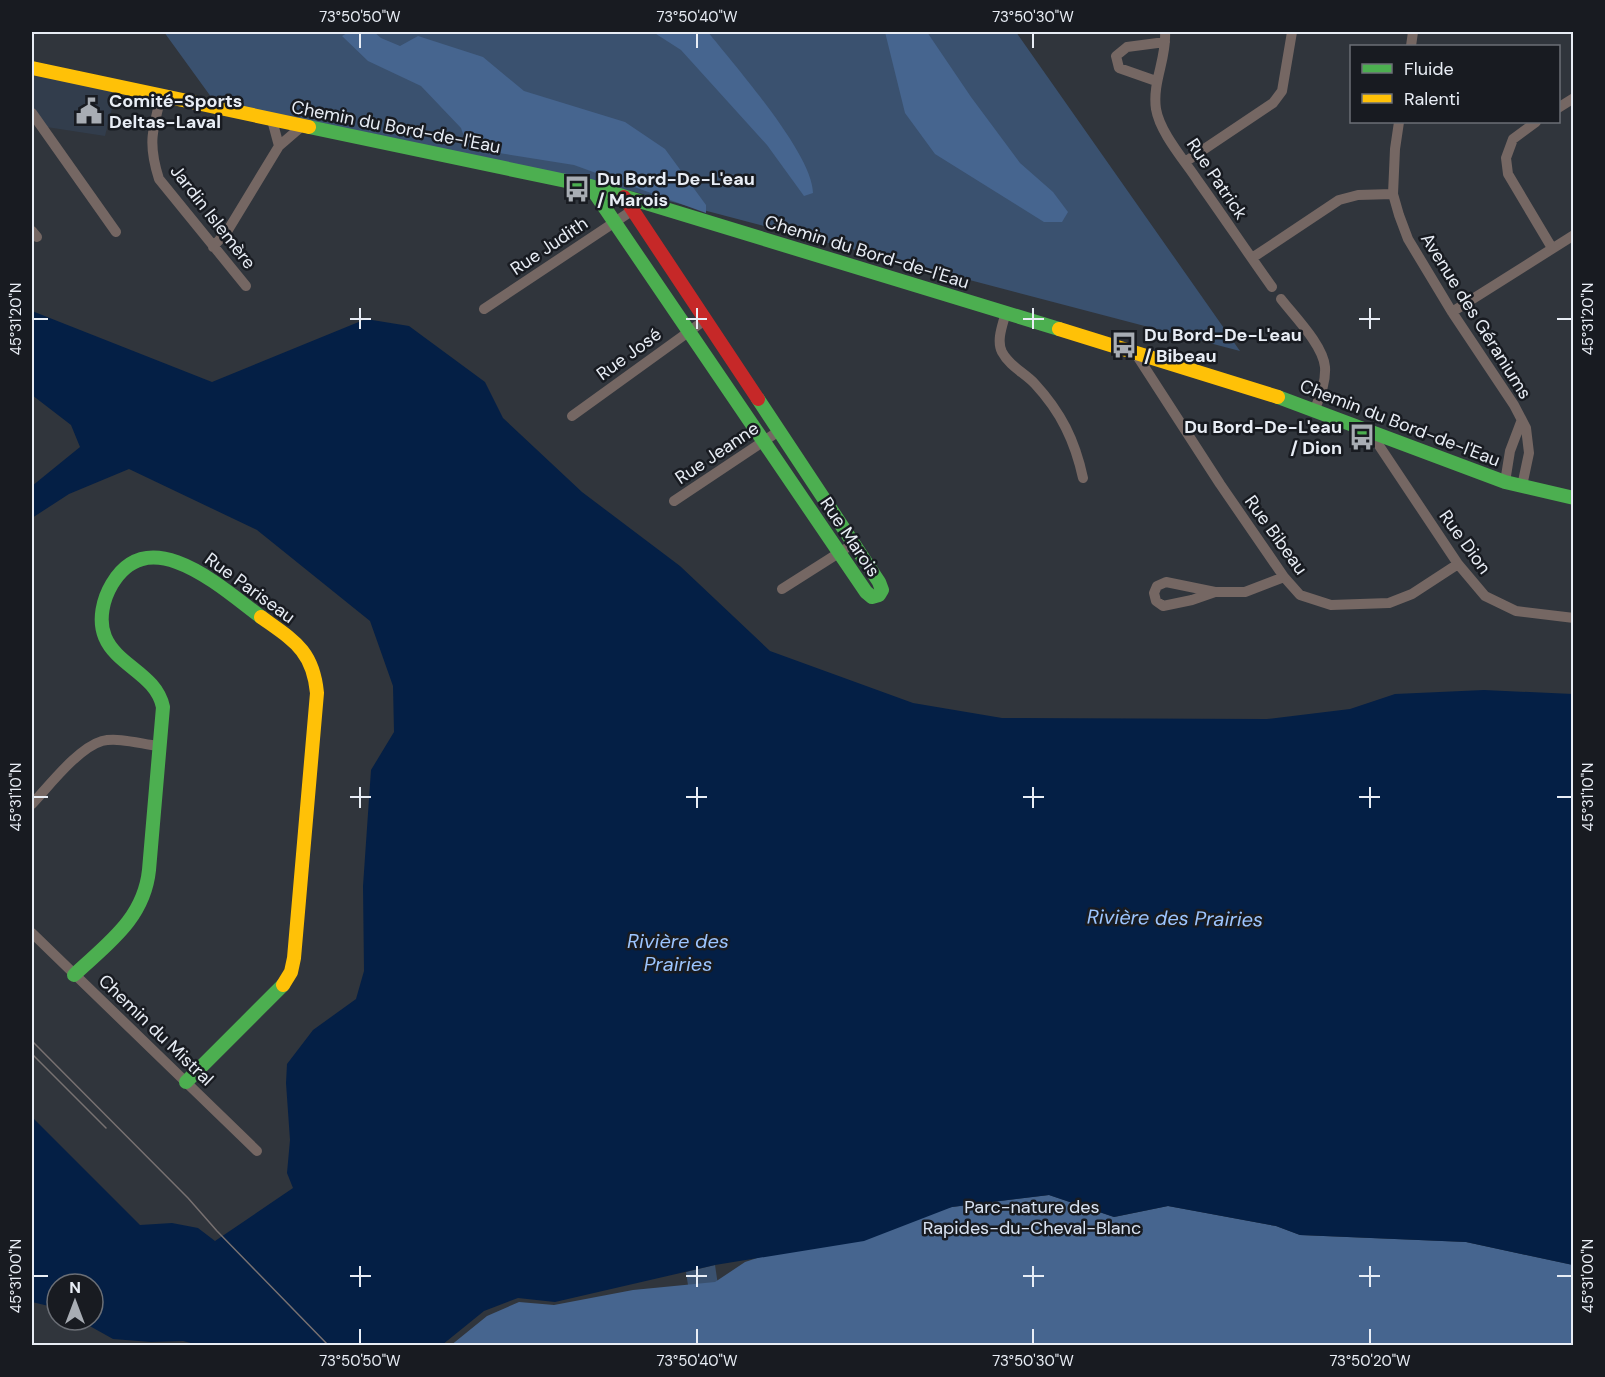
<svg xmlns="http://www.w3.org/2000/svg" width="1605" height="1377" font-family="'DM Sans',sans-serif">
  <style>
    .built { fill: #323d4c }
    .green { fill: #3a516f }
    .forest { fill: #46658f }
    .water { fill: #041f45 }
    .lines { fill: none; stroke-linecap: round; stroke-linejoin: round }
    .street { stroke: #756763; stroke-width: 10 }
    .fast { stroke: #4caf50; stroke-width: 14 }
    .slow { stroke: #ffc107; stroke-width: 14 }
    .jam { stroke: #c62828; stroke-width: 14 }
    .tram { stroke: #787171; stroke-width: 1.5 }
    .ticks { fill: none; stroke: #e8edf5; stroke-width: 2 }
    .labels { text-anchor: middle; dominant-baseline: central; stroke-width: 5; stroke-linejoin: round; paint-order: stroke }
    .poi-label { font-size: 18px; font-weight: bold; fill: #e8edf5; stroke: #181b21; text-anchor: start }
    .street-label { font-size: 18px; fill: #e8edf5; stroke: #181b21 }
    .park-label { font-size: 18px; fill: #d9e3f2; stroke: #181b21 }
    .water-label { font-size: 20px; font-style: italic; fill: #9cc5ff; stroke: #181b21 }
    .neatline { fill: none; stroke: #e8edf5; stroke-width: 2 }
    .ticks-label { font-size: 15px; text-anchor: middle; fill: #e8edf5 }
  </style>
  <rect width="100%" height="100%" fill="#30353c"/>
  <!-- built -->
  <path class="built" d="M 32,68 L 117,89 L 105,136 L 40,126 L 32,114 Z"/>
  <!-- green -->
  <path class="green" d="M 164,32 L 1016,32 L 1240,351 L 593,181 L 214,101 Z
    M 715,1265 L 727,1345 L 697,1345 L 686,1272 Z"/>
  <!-- forest -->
  <path class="forest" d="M 349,32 L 374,32 L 381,38 L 400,46 L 418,36 L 483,57 L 524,91 L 625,122 L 665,149 L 706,205 L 706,213 L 574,165 L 468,148 L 461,128 L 421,86 L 368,61 L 342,36 Z
    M 653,32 L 708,32 C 734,65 813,154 813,193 L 804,196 L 767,145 L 681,50 Z
    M 885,32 L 927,32 L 971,97 L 1020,163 L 1053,192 L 1068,212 L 1062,222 L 1044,222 L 935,154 L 905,113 Z
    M 1049,1195 L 1114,1217 L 1168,1206 L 1276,1226 L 1300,1235 L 1466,1242 L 1573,1265 L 1573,1345 L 450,1346 L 487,1316 L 519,1302 L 554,1305 L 633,1290 L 715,1282 L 745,1262 L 834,1233 L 952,1207 Z"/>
  <!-- water -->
  <path class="water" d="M 32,311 L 212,382 L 366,319 L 409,326 L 485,382 L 503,418 L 582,492 L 680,566 L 770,651 L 913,703 L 1002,718 L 1267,719 L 1350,709 L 1395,694 L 1484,690 L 1573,694 L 1573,1265 L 1466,1242 L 1300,1235 L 1276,1226 L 1168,1206 L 1114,1217 L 1049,1195 L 952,1207 L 864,1241 L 715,1265 L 555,1302 L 518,1298 L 484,1311 L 442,1345 L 202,1346 L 183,1341 L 151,1342 L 113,1339 L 79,1320 L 93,1320 L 93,1284 L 57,1284 L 57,1308 L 32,1302 L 32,1117 L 140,1225 L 172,1223 L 198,1228 L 215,1241 L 293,1188 L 287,1173 L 290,1140 L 286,1083 L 287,1064 L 313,1030 L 356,999 L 364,971 L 363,886 L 371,770 L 394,732 L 393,686 L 370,621 L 257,530 L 129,469 L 69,494 L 32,518 L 32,486 L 80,447 L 71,425 L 32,395 Z"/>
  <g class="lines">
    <!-- street -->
    <path class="street" d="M 1165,32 C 1167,58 1152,82 1156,109 C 1160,133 1185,161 1198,181 C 1223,216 1247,252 1272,287
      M 1411,46 L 1413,32
      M 1156,81 L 1119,68 L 1116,56 L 1127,47 L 1165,42
      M 161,97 C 152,131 148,145 159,179 L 246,286
      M 1558,108 L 1574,98
      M 32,113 L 116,232
      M 272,120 L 279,146
      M 1399,122 L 1395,149 L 1393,194 L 1399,215 L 1408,239 L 1452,312 L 1514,405 L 1526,428 L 1529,453 L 1522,486
      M 1536,122 L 1513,139 L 1506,158 L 1508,174 L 1552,248
      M 1185,162 L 1273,103 L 1282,91 L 1292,32
      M 32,231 L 37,237
      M 213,247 L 228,230 L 279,146 L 301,127
      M 1252,258 L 1339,200 L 1358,195 L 1393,194
      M 1281,299 C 1295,317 1323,345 1325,367 C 1326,382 1320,396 1315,409
      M 484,309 L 633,210
      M 1006,312 C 1003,324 996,340 1002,352 C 1010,367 1025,373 1035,384 C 1061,412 1075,441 1083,478
      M 1452,312 L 1574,235
      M 1134,351 L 1220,484 L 1284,577 L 1300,595 L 1331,605 L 1389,603 L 1412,594 L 1458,564
      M 572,416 L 705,320
      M 1370,432 L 1458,564 L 1485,596 L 1516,611 L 1574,618
      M 1505,482 L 1510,451 L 1521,422
      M 674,501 L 779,431
      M 782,589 L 845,549
      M 1215,592 L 1192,600 L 1163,606 L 1156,601 L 1154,593 L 1157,586 L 1166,582 L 1215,592 L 1245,592 L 1284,577
      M 32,804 C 49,786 78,748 102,741 C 118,737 141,744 158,746
      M 32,933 L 257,1151"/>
    <!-- fast -->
    <path class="fast" d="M 309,127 L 590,186 L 1059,329
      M 590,186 L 866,592 L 872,597 L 879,595 L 882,590 L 879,582 L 758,399
      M 1278,397 L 1505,482 L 1574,498
      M 74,975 C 107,944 144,919 149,870 L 163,707 C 156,674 117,666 105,637 C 98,620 103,599 112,584 C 150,520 223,589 261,617
      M 186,1082 L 283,985"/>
    <!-- slow -->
    <path class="slow" d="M 32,68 L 309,127
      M 1059,329 L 1278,397
      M 261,617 C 293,640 313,650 317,693 L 294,958 L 291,972 L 283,985"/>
    <!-- jam -->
    <path class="jam" d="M 624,197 L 758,399"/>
    <!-- tram -->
    <path class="tram" d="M 32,1041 L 188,1198 L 217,1231 L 329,1346
      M 32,1054 L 106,1128"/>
  </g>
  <!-- ticks -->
  <path class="ticks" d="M 360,33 L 360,48M 697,33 L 697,48M 1033,33 L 1033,48M 360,308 L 360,329M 697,308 L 697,329M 1033,308 L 1033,329M 1370,308 L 1370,329M 33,319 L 48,319M 350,319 L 371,319M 686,319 L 707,319M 1023,319 L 1044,319M 1359,319 L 1380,319M 1557,319 L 1572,319M 360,787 L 360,808M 697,787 L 697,808M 1033,787 L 1033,808M 1370,787 L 1370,808M 33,797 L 48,797M 350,797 L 371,797M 686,797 L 707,797M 1023,797 L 1044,797M 1359,797 L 1380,797M 1557,797 L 1572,797M 360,1266 L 360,1287M 697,1266 L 697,1287M 1033,1266 L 1033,1287M 1370,1266 L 1370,1287M 33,1276 L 48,1276M 350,1276 L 371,1276M 686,1276 L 707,1276M 1023,1276 L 1044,1276M 1359,1276 L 1380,1276M 1557,1276 L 1572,1276M 360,1329 L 360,1344M 697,1329 L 697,1344M 1033,1329 L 1033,1344M 1370,1329 L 1370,1344"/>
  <!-- icons -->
  <defs>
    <g id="civic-bare" transform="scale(2.07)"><path d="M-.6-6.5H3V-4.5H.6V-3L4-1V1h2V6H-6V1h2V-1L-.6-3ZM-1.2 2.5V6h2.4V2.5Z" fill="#a8adb4" stroke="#181b21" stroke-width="2.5" paint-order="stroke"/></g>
    <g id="bus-bare" transform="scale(2.07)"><path d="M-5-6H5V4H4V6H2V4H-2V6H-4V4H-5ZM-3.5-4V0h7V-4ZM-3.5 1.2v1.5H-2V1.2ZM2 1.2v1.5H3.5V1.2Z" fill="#a8adb4" stroke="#181b21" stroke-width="2.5" paint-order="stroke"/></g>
  </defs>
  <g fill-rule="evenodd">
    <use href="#civic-bare" x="89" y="111"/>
    <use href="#bus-bare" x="577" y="189"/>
    <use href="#bus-bare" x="1124" y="345"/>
    <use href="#bus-bare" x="1362" y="437"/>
  </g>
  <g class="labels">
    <!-- poi labels -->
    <g class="poi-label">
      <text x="109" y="101">Comité-Sports<tspan x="109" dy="21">Deltas-Laval</tspan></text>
      <text x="597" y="179">Du Bord-De-L'eau<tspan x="597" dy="21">/ Marois</tspan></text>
      <text x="1144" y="335">Du Bord-De-L'eau<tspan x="1144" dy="21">/ Bibeau</tspan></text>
      <text x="1342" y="427" text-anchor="end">Du Bord-De-L'eau<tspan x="1342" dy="21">/ Dion</tspan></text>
    </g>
    <!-- street labels -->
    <g class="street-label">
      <text transform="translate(396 127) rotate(11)">Chemin du Bord-de-l'Eau</text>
      <text transform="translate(1217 179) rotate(56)">Rue Patrick</text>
      <text transform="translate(213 217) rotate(52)">Jardin Islemère</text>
      <text transform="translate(549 246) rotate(-34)">Rue Judith</text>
      <text transform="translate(867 252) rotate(17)">Chemin du Bord-de-l'Eau</text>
      <text transform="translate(1476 316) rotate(58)">Avenue des Géraniums</text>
      <text transform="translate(629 354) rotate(-36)">Rue José</text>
      <text transform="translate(1400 423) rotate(21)">Chemin du Bord-de-l'Eau</text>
      <text transform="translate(717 453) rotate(-34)">Rue Jeanne</text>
      <text transform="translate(1276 535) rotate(54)">Rue Bibeau</text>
      <text transform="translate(850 537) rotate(56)">Rue Marois</text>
      <text transform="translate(1465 542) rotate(54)">Rue Dion</text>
      <text transform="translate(250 588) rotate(36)">Rue Pariseau</text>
      <text transform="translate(156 1030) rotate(44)">Chemin du Mistral</text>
    </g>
    <!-- park labels -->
    <g class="park-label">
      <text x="1032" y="1207">Parc-nature des<tspan x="1032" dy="21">Rapides-du-Cheval-Blanc</tspan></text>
    </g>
    <!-- water labels -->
    <g class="water-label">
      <text transform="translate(1175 918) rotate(1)">Rivière des Prairies</text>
      <text x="678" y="941">Rivière des<tspan x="678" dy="23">Prairies</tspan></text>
    </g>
  </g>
  <!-- border -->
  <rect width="1605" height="1377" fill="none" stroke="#181b21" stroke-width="66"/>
  <!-- legend -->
  <rect x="1350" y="45" width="210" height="78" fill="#181b21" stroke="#6b6f76" stroke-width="1.5"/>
  <rect x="1362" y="64" width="30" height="9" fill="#4caf50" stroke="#6b6f76" stroke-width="1.5"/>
  <text x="1404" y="75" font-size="18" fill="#e8edf5">Fluide</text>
  <rect x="1362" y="94" width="30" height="9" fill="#ffc107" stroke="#6b6f76" stroke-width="1.5"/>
  <text x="1404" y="105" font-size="18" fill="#e8edf5">Ralenti</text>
  <!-- north arrow -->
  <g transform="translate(75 1302)"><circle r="28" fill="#181b21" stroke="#6b6f76" stroke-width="1.5"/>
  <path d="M0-4.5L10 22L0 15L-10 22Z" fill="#a8adb4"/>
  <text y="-9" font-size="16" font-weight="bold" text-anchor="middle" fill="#e8edf5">N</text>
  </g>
  <rect x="33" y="33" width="1539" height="1311" class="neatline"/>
  <g class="ticks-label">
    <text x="360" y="22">73°50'50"W</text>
    <text x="697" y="22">73°50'40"W</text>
    <text x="1033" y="22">73°50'30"W</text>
    <text transform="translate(16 319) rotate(-90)" y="5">45°31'20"N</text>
    <text transform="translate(1588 319) rotate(-90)" y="5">45°31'20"N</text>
    <text transform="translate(16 797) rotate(-90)" y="5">45°31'10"N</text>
    <text transform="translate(1588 797) rotate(-90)" y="5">45°31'10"N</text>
    <text transform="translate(16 1276) rotate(-90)" y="5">45°31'00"N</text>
    <text transform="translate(1588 1276) rotate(-90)" y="5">45°31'00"N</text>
    <text x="360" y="1366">73°50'50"W</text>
    <text x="697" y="1366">73°50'40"W</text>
    <text x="1033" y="1366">73°50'30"W</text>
    <text x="1370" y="1366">73°50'20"W</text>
  </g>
</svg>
